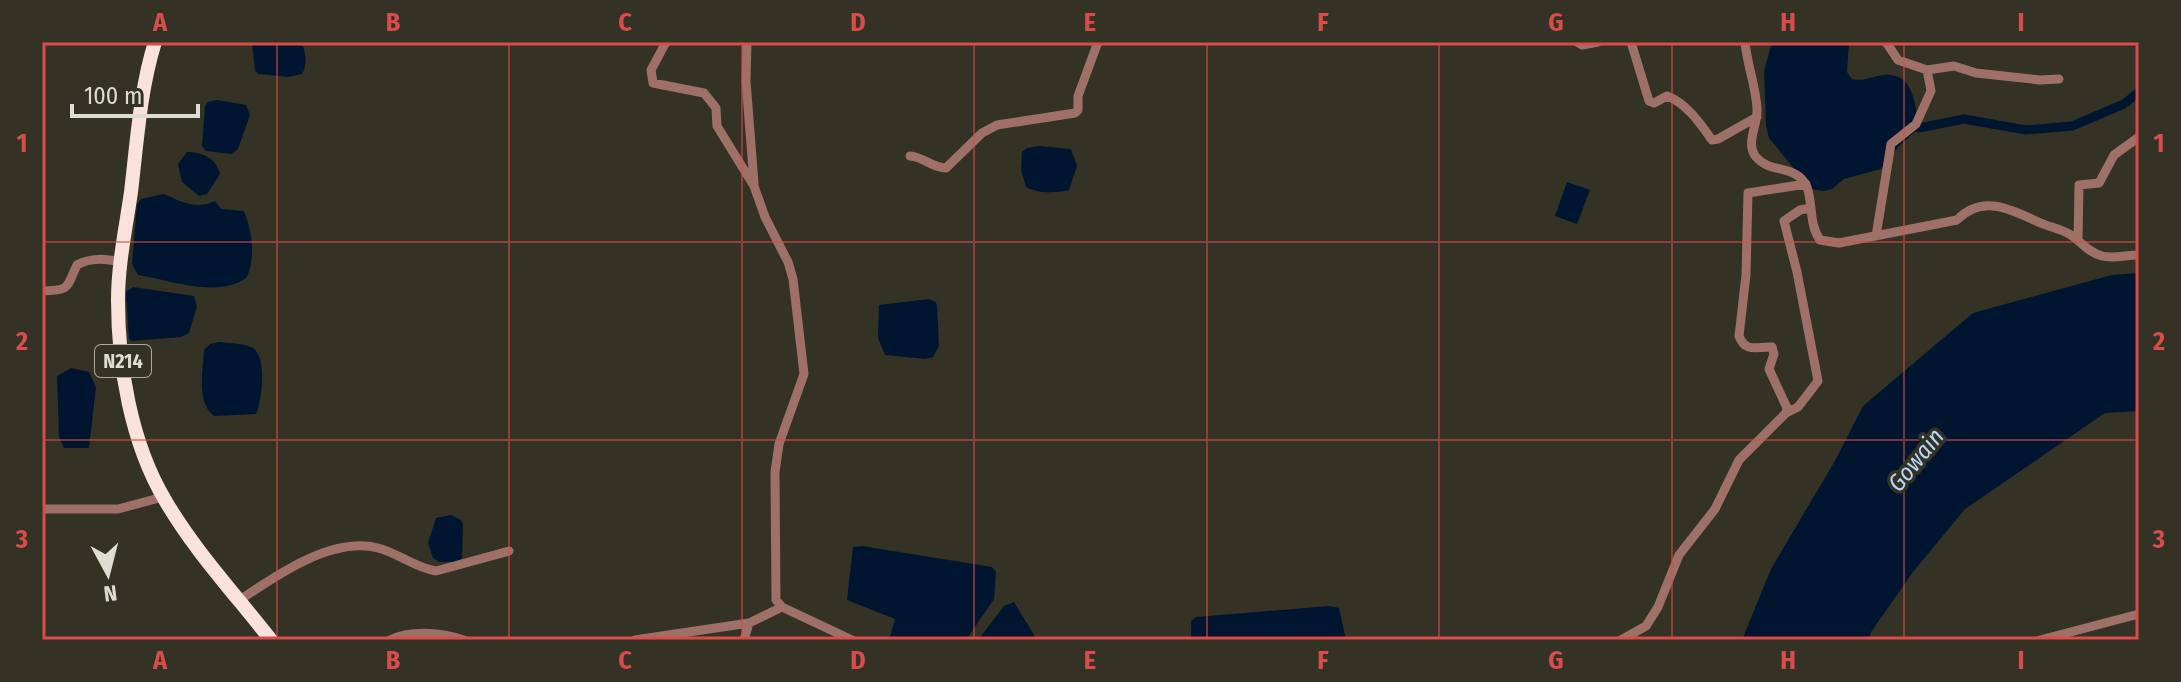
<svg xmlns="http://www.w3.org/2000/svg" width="2181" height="682" font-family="'Fira Sans Condensed',sans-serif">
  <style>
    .water { fill: #001530 }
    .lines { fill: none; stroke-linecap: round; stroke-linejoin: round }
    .canal { stroke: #001530; stroke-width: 9 }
    .minor { stroke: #9f7067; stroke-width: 9 }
    .highway { stroke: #f9e1dc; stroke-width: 14 }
    .grid { fill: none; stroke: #d84c4a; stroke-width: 2; stroke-opacity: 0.55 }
    .labels { text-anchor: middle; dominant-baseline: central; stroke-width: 7; stroke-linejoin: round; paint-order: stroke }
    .shield { fill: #343224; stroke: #abaa9f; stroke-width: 2 }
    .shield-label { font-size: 20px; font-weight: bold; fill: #deddd4 }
    .water-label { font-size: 24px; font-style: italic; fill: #b5d8ff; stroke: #343224 }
    .neatline { fill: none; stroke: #d84c4a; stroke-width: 3 }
    .grid-label { font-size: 26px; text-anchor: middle; font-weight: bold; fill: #d84c4a }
  </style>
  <rect width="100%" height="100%" fill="#343224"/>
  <!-- water -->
  <path class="water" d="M 252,42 L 283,42 L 303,46 C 306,55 307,66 302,74 L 288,77 L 259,74 L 255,71 Z
    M 1772,42 L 1849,42 L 1847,72 L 1852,79 C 1865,82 1871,76 1884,75 C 1915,72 1915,107 1919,128 L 1899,146 L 1881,169 L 1844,179 L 1832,189 L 1824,191 L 1811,189 L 1769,138 L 1766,126 L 1764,71 Z
    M 217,100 L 246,105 L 250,115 L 238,149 L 231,154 L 206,151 L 202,146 L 205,106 L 208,102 Z
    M 1039,146 L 1071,149 L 1077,166 L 1069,190 C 1056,193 1038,194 1026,187 L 1021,170 L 1022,152 L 1027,148 Z
    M 187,152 C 203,152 216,158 220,174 L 207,194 L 199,196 L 182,182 L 178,164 Z
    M 1567,182 L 1590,190 L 1577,224 L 1555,216 Z
    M 164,194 C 182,202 196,210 215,201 L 221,209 L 244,211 C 252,232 256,254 247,277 C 220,299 169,280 138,275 L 132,264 L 137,204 L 141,199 Z
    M 2139,273 L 2139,411 L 2105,413 L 1965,509 L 1913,572 L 1871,632 L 1869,640 L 1742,640 L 1771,569 L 1836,459 L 1863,406 L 1973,313 L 2112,275 Z
    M 133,287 L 194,296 L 197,306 L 189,333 L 181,337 L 132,341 L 129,339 L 126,292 Z
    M 929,299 L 936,302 L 937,306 L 939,346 L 933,357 L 926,359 L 885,355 L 878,338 L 879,305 Z
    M 219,342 C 229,343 242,343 251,347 C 268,354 262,401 256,414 L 214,416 C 196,402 203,371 204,350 L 210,344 Z
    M 71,368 L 89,372 L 96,387 L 89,448 L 64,448 L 59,437 L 57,376 Z
    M 451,515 L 461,520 L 463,524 L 462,558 L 458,562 L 439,562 L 433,558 L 428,543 L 436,518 Z
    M 862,546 L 992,567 L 996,572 L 994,599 L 966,640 L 889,640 L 895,619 L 847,600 L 853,547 Z
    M 1014,602 L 1037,640 L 978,640 L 1004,606 Z
    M 1329,606 L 1339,608 L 1346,640 L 1191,640 L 1191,621 L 1196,617 Z"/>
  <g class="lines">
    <!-- canal -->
    <path class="canal" d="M 1919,128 L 1964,119 L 2026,130 L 2072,126 L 2124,104 L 2139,92"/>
    <!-- minor -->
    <path class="minor" d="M 666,42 L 651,70 L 653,83 L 704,93 L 716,108 L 717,126 L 754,186 L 765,217 L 788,262 L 793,279 L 804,374 L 779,444 L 775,472 L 776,600 L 782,607 L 852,640
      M 747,42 L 746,81 L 754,183
      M 1577,42 L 1582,45 L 1598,42
      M 1631,42 L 1649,101 L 1654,103 L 1667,96 C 1686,103 1700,123 1712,140 L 1718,139 L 1757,117
      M 1745,42 C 1747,65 1756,86 1757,109 C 1758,125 1745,143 1756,157 C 1770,174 1797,164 1807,187 C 1813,204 1809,225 1820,240 L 1839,243 L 1957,220 C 1981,195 2009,208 2036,221 C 2048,227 2060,228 2071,235 C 2081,242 2089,253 2102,256 C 2113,259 2127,255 2139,255
      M 1886,42 L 1898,60 L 1927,70 L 1954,66 L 1976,73 L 2040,80 L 2059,79
      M 910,156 C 924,157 932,168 946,168 L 982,133 L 997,125 L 1075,113 L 1078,110 L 1078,96 L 1098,42
      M 1876,236 L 1891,144 L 1916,124 L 1931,91 L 1927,70
      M 2078,240 L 2079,185 L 2099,183 L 2114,155 L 2139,137
      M 42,291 C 71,290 66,288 77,265 C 91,257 106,259 122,262
      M 1786,413 L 1798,407 L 1818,381 L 1797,272 L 1784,221 L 1800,210 L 1811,208
      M 42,509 L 118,509 L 163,497
      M 240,600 C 275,576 332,536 378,548 C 398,553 415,568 436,571 L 509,551
      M 390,640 C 412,629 442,633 464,640
      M 635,640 L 749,623 L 782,607
      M 744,640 L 749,623
      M 1621,640 L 1646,626 L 1658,607 L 1679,555 L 1715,509 L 1739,460 L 1786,413 L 1787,408 L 1769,369 L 1774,354 L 1772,347 C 1758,346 1746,354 1739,336 L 1746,275 L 1748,193 L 1806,184
      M 2040,640 L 2139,614"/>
    <!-- highway -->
    <path class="highway" d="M 155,42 C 140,90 137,142 131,192 C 126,227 118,264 118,300 C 118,366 131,443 165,500 C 194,550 235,594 271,640"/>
  </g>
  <!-- grid -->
  <path class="grid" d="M 277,42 L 277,640M 509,42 L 509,640M 742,42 L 742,640M 974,42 L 974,640M 1207,42 L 1207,640M 1439,42 L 1439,640M 1672,42 L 1672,640M 1904,42 L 1904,640M 42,242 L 2139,242M 42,440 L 2139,440"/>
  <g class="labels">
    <!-- shield labels -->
    <rect class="shield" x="95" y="345" width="56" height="32" rx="6"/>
    <g class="shield-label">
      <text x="123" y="361">N214</text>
    </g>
    <!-- water labels -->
    <g class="water-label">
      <text transform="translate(1916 460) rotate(-51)">Gowain</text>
    </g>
  </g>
  <!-- border -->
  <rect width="2181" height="682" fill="none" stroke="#343224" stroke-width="88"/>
  <!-- north arrow -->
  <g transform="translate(108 574) rotate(173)" stroke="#343224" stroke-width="6" paint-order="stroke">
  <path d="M0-6L14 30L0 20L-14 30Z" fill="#deddd4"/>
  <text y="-12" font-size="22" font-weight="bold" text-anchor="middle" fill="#deddd4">N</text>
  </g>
  <!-- scale -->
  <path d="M72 104v12h126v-12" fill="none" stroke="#deddd4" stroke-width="4"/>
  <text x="84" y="104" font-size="24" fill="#deddd4" stroke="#343224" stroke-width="6" paint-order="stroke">100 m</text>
  <rect x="44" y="44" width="2093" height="594" class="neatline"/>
  <g class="grid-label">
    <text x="160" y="31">A</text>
    <text x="393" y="31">B</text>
    <text x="625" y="31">C</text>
    <text x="858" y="31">D</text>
    <text x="1090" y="31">E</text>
    <text x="1323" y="31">F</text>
    <text x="1556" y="31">G</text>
    <text x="1788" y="31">H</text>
    <text x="2021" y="31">I</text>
    <text x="22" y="152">1</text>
    <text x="2159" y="152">1</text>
    <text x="22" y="350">2</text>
    <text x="2159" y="350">2</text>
    <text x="22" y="548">3</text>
    <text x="2159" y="548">3</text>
    <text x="160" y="669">A</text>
    <text x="393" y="669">B</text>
    <text x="625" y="669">C</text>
    <text x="858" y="669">D</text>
    <text x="1090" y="669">E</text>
    <text x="1323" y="669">F</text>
    <text x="1556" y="669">G</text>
    <text x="1788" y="669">H</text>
    <text x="2021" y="669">I</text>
  </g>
</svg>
